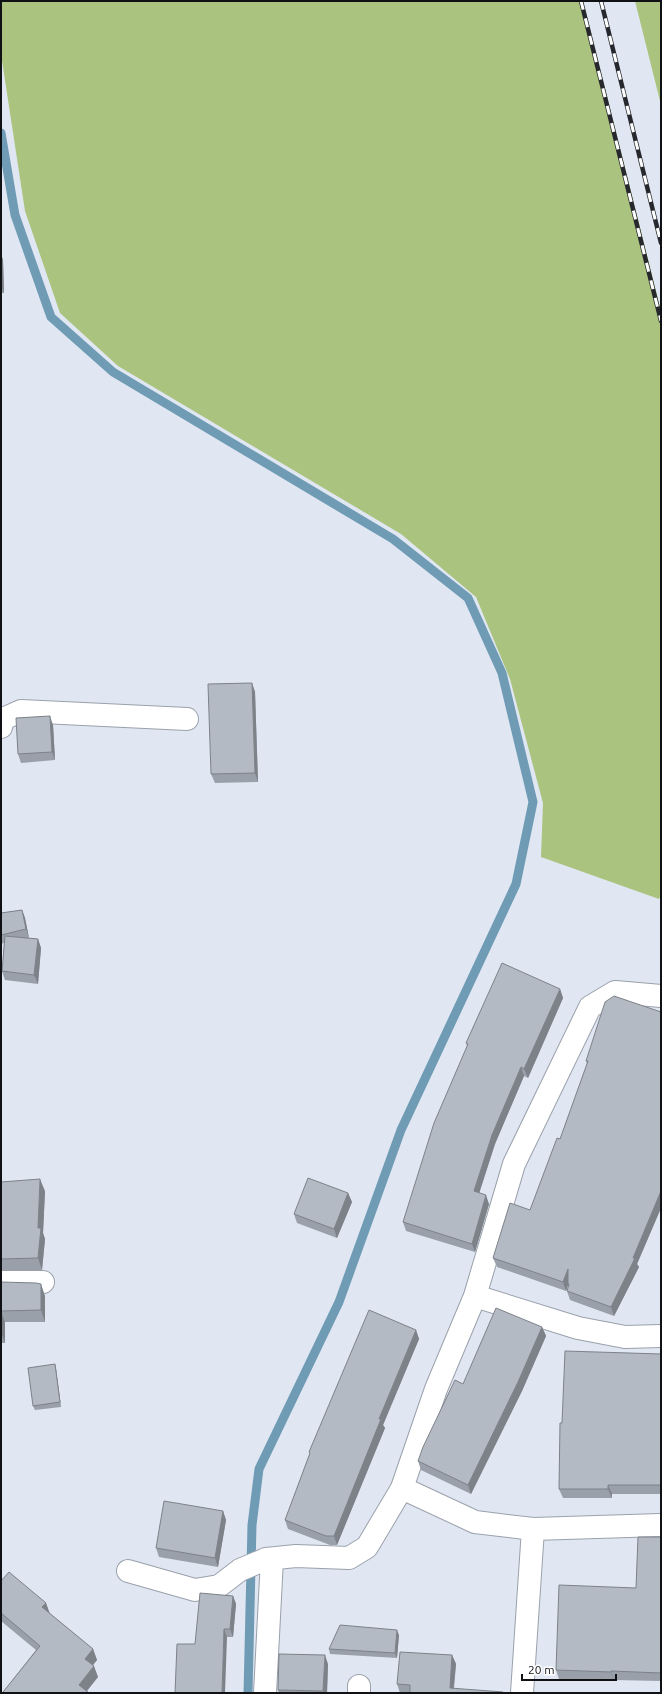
<svg xmlns="http://www.w3.org/2000/svg" width="662" height="1694" font-family="Ubuntu,sans-serif">
  <style>
    .green { fill: #aac37e }
    .lines { fill: none; stroke-linecap: round; stroke-linejoin: round }
    .stream { stroke: #6f9bb5; stroke-width: 9 }
    .street-casing { stroke: #9aa1ab; stroke-width: 24 }
    .street { stroke: #fff; stroke-width: 22 }
    .rail-casing { stroke: #26282d; stroke-width: 4.5 }
    .rail { stroke: #fff; stroke-width: 3; stroke-dasharray: 9; stroke-linecap: butt }
    .wall { fill: #9aa0a9 }
    .shaded-wall { fill: #7d8289 }
    .building { fill: #b3bac4; stroke: #7d8289 }
  </style>
  <rect width="100%" height="100%" fill="#e0e7f2"/>
  <!-- green -->
  <path class="green" d="M 1,1 L 583,1 L 661,311 L 661,895 L 659,899 L 541,857 L 543,803 L 510,679 L 476,597 L 401,534 L 118,366 L 60,313 L 25,211 L 1,54 Z
    M 635,1 L 661,1 L 661,105 Z"/>
  <g class="lines">
    <!-- stream -->
    <path class="stream" d="M 1,133 L 15,215 L 51,317 L 113,372 L 393,539 L 468,598 L 502,673 L 533,802 L 516,884 L 401,1130 L 339,1302 L 259,1469 L 252,1525 L 248,1693"/>
    <!-- street casing -->
    <g class="street-casing">
      <path id="street" d="M 1,727 L 3,719 L 21,711 L 187,719
        M 1,1282 L 43,1282
        M 475,1296 L 578,1328 L 625,1337 L 661,1336
        M 533,1529 L 661,1525
        M 128,1571 L 195,1590 L 219,1586 L 240,1570 L 266,1559 L 296,1556 L 349,1558 L 367,1547 L 402,1488
        M 265,1693 L 272,1559
        M 359,1693 L 359,1686
        M 522,1693 L 533,1529 L 475,1522 L 402,1488 L 436,1389 L 475,1296 L 514,1164 L 590,1007 L 615,992 L 661,996"/>
    </g>
    <!-- street -->
    <use href="#street" class="street"/>
    <!-- rail casing -->
    <g class="rail-casing">
      <path id="rail" d="M 581,1 L 661,321
        M 601,1 L 661,243"/>
    </g>
    <!-- rail -->
    <use href="#rail" class="rail"/>
  </g>
  <!-- wall -->
  <path class="wall" d="M 1,254 L 3,260 L 4,293 L 1,293 Z
    M 252,683 L 255,692 L 258,782 L 215,783 L 211,774 Z
    M 53,725 L 55,760 L 21,763 L 18,754 Z
    M 22,910 L 25,918 L 29,938 L 38,939 L 41,948 L 38,984 L 5,980 L 2,971 L 4,943 L 1,944 L 1,913 Z
    M 560,989 L 563,998 L 528,1078 L 524,1076 L 495,1144 L 479,1193 L 489,1204 L 475,1252 L 406,1231 L 403,1222 L 467,1046 L 466,1043 Z
    M 661,1012 L 661,1208 L 637,1264 L 639,1267 L 614,1316 L 570,1300 L 567,1291 L 569,1286 L 568,1285 L 566,1291 L 497,1267 L 493,1258 L 530,1210 L 560,1139 L 587,1064 L 586,1061 Z
    M 1,1182 L 45,1191 L 43,1233 L 45,1239 L 42,1270 L 1,1270 Z
    M 348,1193 L 352,1202 L 337,1238 L 297,1223 L 294,1214 Z
    M 1,1282 L 45,1296 L 45,1322 L 5,1322 L 5,1343 L 1,1343 Z
    M 542,1327 L 546,1336 L 522,1391 L 471,1494 L 421,1470 L 418,1461 L 463,1384 Z
    M 416,1330 L 419,1339 L 383,1425 L 385,1428 L 337,1545 L 330,1545 L 288,1529 L 285,1520 L 310,1454 L 309,1452 Z
    M 661,1354 L 661,1494 L 612,1494 L 612,1498 L 563,1498 L 559,1489 L 562,1423 Z
    M 55,1364 L 56,1369 L 61,1407 L 35,1410 L 33,1406 Z
    M 223,1511 L 226,1520 L 218,1567 L 159,1557 L 156,1548 Z
    M 661,1537 L 661,1681 L 614,1680 L 614,1681 L 559,1679 L 556,1670 L 636,1588 Z
    M 1,1581 L 46,1603 L 49,1613 L 93,1649 L 97,1660 L 93,1665 L 98,1677 L 87,1691 L 89,1693 L 4,1693 L 3,1692 L 36,1650 L 1,1621 Z
    M 233,1596 L 236,1604 L 233,1637 L 227,1637 L 195,1644 Z
    M 399,1635 L 397,1658 L 330,1654 L 329,1649 Z
    M 452,1655 L 456,1664 L 454,1689 L 503,1693 L 400,1693 L 397,1684 Z
    M 328,1664 L 327,1693 L 279,1693 L 278,1690 Z"/>
  <!-- shaded-wall -->
  <path class="shaded-wall" d="M 1,254 L 3,260 L 4,293 L 1,286 Z
    M 252,683 L 255,692 L 258,782 L 255,773 Z
    M 50,716 L 53,725 L 55,760 L 52,752 Z
    M 22,910 L 25,918 L 29,938 L 26,929 Z
    M 38,939 L 41,948 L 38,984 L 34,975 Z
    M 560,989 L 563,998 L 528,1078 L 524,1069 Z
    M 521,1067 L 524,1076 L 495,1144 L 477,1200 L 474,1191 L 492,1135 Z
    M 40,1179 L 45,1191 L 43,1233 L 45,1239 L 42,1270 L 38,1258 L 38,1228 Z
    M 661,1191 L 661,1208 L 637,1264 L 639,1267 L 614,1316 L 611,1307 L 633,1258 Z
    M 348,1193 L 352,1202 L 337,1238 L 334,1229 Z
    M 486,1195 L 489,1204 L 475,1252 L 472,1244 Z
    M 568,1269 L 568,1285 L 566,1291 L 563,1282 Z
    M 41,1284 L 45,1296 L 45,1322 L 41,1310 Z
    M 1,1312 L 5,1322 L 5,1343 L 1,1332 Z
    M 542,1327 L 546,1336 L 522,1391 L 471,1494 L 468,1485 Z
    M 416,1330 L 419,1339 L 383,1425 L 385,1428 L 337,1545 L 334,1536 L 379,1419 Z
    M 55,1364 L 56,1369 L 61,1407 L 60,1402 Z
    M 608,1485 L 612,1494 L 612,1498 L 608,1489 Z
    M 223,1511 L 226,1520 L 218,1567 L 215,1558 Z
    M 233,1596 L 236,1604 L 233,1637 L 230,1629 Z
    M 46,1603 L 50,1614 L 42,1607 Z
    M 224,1629 L 227,1637 L 225,1693 L 222,1693 Z
    M 397,1630 L 399,1635 L 397,1658 L 395,1653 Z
    M 93,1649 L 97,1660 L 89,1670 L 85,1659 Z
    M 325,1655 L 328,1664 L 327,1693 L 324,1693 L 323,1691 Z
    M 452,1655 L 456,1664 L 453,1693 L 450,1688 Z
    M 94,1666 L 98,1677 L 85,1693 L 79,1685 Z
    M 611,1671 L 614,1680 L 614,1681 L 611,1672 Z"/>
  <!-- building -->
  <path class="building" d="M 252,683 L 255,773 L 211,774 L 208,684 Z
    M 50,716 L 52,752 L 18,754 L 16,718 Z
    M 22,910 L 26,929 L 1,935 L 1,913 Z
    M 5,936 L 38,939 L 34,975 L 2,971 Z
    M 502,963 L 560,989 L 524,1069 L 521,1067 L 492,1135 L 474,1191 L 486,1195 L 472,1244 L 403,1222 L 434,1123 L 468,1044 L 466,1043 Z
    M 614,996 L 661,1012 L 661,1191 L 633,1258 L 635,1258 L 611,1307 L 567,1291 L 569,1284 L 568,1284 L 568,1269 L 563,1282 L 493,1258 L 510,1203 L 530,1210 L 557,1138 L 560,1139 L 588,1061 L 586,1061 L 605,1002 Z
    M 308,1178 L 348,1193 L 334,1229 L 294,1214 Z
    M 40,1179 L 38,1228 L 41,1228 L 38,1258 L 1,1259 L 1,1182 Z
    M 1,1282 L 36,1283 L 41,1284 L 41,1310 L 1,1311 Z
    M 496,1308 L 542,1327 L 518,1382 L 468,1485 L 418,1461 L 423,1447 L 455,1380 L 463,1384 Z
    M 369,1310 L 416,1330 L 379,1419 L 381,1419 L 334,1536 L 326,1536 L 285,1520 L 310,1453 L 309,1452 Z
    M 565,1351 L 661,1354 L 661,1485 L 608,1485 L 608,1489 L 559,1489 L 560,1423 L 562,1423 Z
    M 55,1364 L 60,1402 L 33,1406 L 28,1368 Z
    M 164,1501 L 223,1511 L 215,1558 L 156,1548 Z
    M 638,1537 L 661,1537 L 661,1673 L 611,1671 L 611,1672 L 556,1670 L 559,1585 L 636,1588 Z
    M 9,1572 L 46,1603 L 42,1607 L 93,1649 L 85,1659 L 94,1666 L 79,1685 L 89,1693 L 5,1693 L 3,1692 L 40,1646 L 1,1613 L 1,1581 Z
    M 200,1593 L 233,1596 L 230,1629 L 224,1629 L 222,1693 L 175,1693 L 177,1644 L 195,1644 Z
    M 340,1625 L 397,1630 L 395,1653 L 329,1649 Z
    M 400,1652 L 452,1655 L 450,1688 L 503,1692 L 503,1693 L 410,1693 L 410,1685 L 397,1684 Z
    M 279,1654 L 325,1655 L 323,1691 L 278,1690 Z"/>
  <!-- border -->
  <rect width="662" height="1694" fill="none" stroke="#0f1115" stroke-width="4"/>
  <!-- scale -->
  <path d="M522 1674v6h94v-6" fill="none" stroke="#0f1115" stroke-width="2"/>
  <text x="528" y="1674" font-size="12" fill="#0f1115" stroke="#ffffff" stroke-width="3" paint-order="stroke">20 m</text>
</svg>
